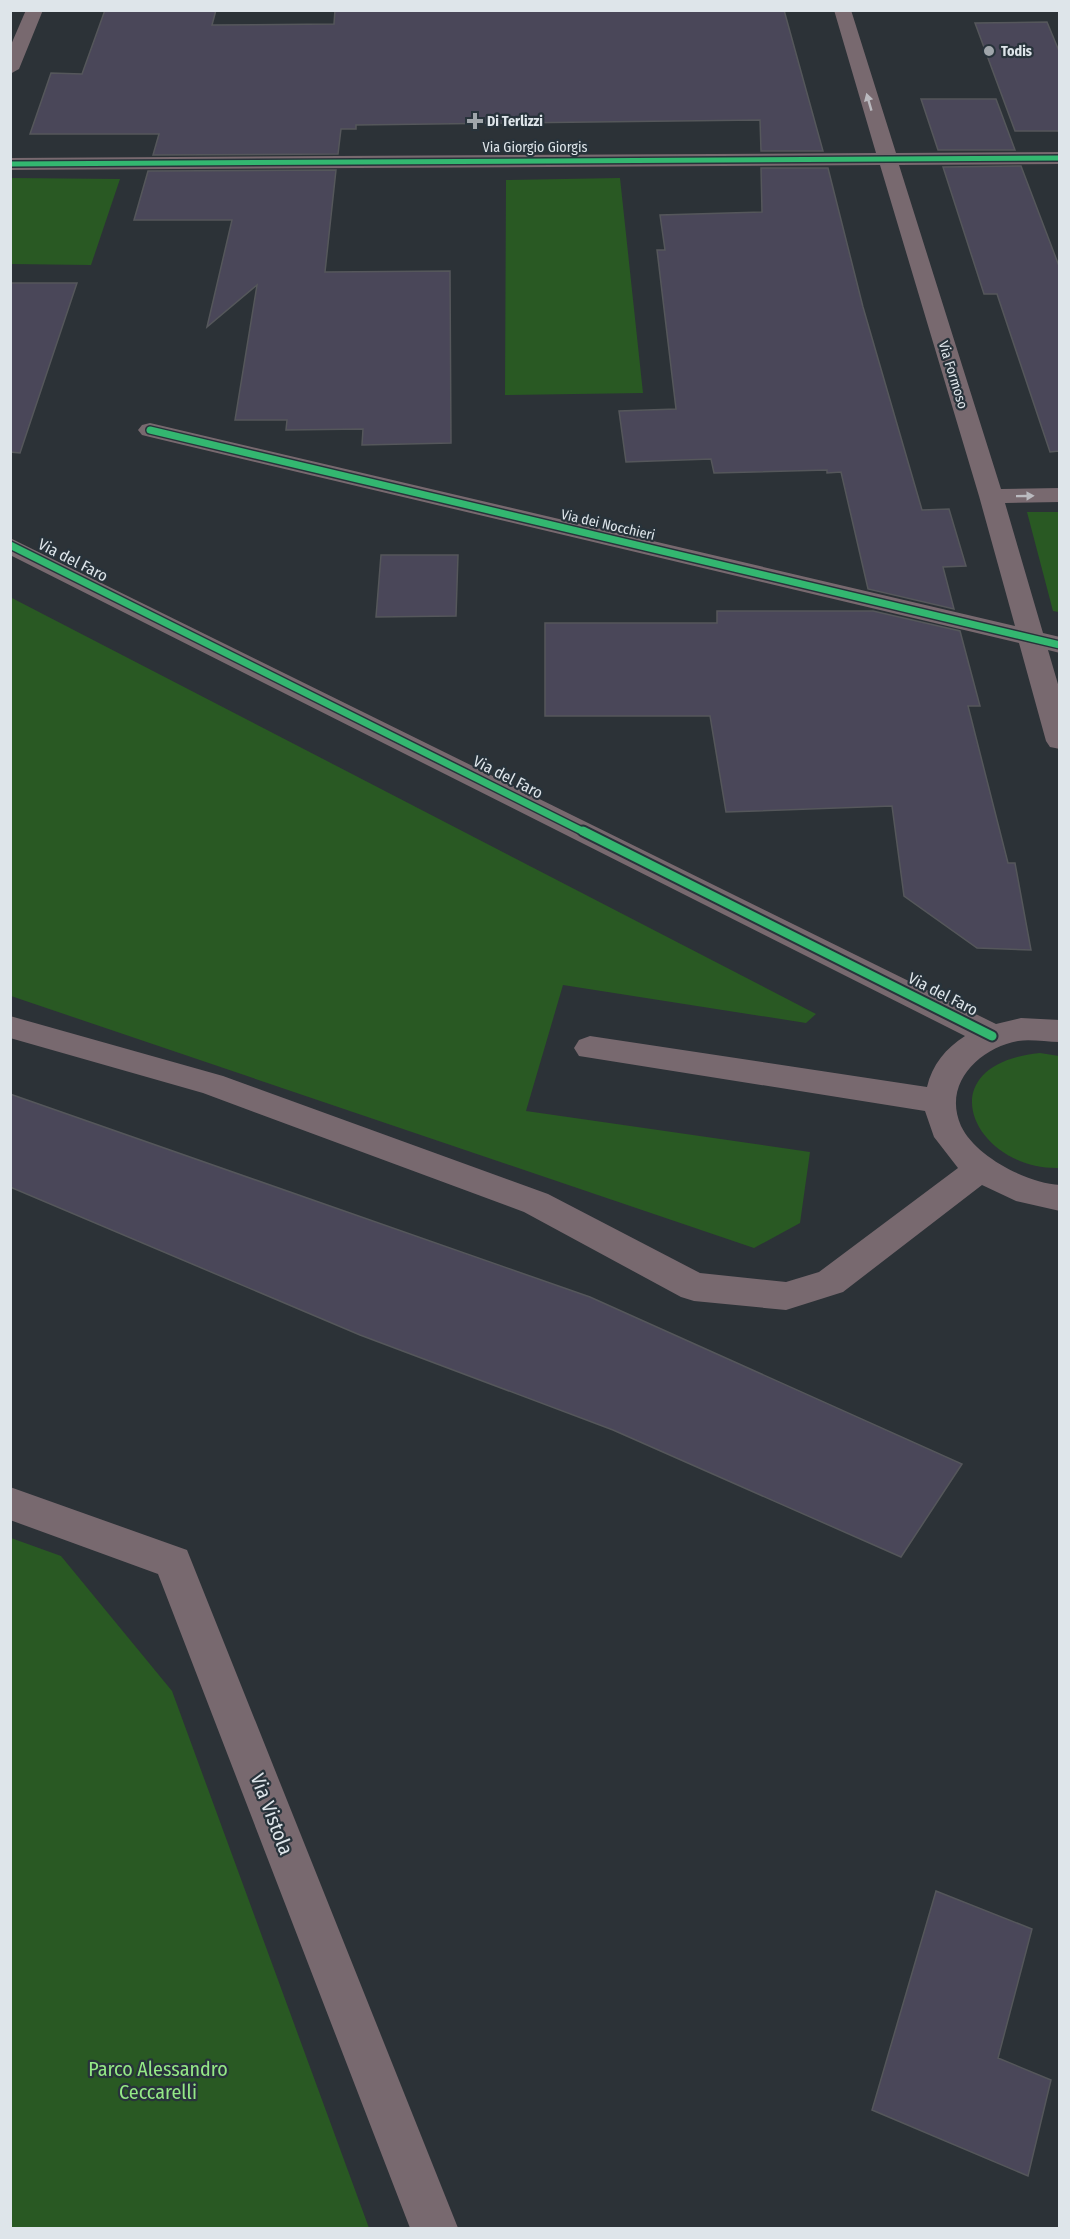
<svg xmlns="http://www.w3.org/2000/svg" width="1070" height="2239" font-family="'Fira Sans Condensed',sans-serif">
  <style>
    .green { fill: #295923 }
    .building { fill: #4a4759; stroke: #55575b; stroke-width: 1.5 }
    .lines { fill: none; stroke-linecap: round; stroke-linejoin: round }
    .minor { fill: #78696f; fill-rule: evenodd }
    .cycleway-far2-casing { stroke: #28333b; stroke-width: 8 }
    .cycleway-far1-casing { stroke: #28333b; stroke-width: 10 }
    .cycleway-casing { stroke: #28333b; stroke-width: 13 }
    .cycleway-far2 { stroke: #33b770; stroke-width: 5 }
    .cycleway-far1 { stroke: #33b770; stroke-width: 7 }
    .cycleway { stroke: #33b770; stroke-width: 9 }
    .oneway { fill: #bababf }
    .poi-dot { fill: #a0a6ab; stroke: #28333b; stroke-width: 2 }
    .labels { text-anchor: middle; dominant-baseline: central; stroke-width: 4.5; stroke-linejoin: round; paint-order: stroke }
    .far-poi-label { font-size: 14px; font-weight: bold; fill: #dee5ea; stroke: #28333b; text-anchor: start }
    .far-street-label { font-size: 14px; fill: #dee5ea; stroke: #28333b }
    .street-label { font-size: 16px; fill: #dee5ea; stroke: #28333b }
    .near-street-label { font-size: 20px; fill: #dee5ea; stroke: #28333b }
    .near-park-label { font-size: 20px; fill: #94e886; stroke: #28333b }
  </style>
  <rect width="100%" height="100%" fill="#2c3237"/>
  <!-- green -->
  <path class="green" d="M 11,178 L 120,179 L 91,265 L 11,264 Z
    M 620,178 L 643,393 L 505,395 L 506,180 Z
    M 1027,512 L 1059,512 L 1059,612 L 1053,611 Z
    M 10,597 L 816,1014 L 806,1023 L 563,985 L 526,1111 L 810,1152 L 800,1223 L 754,1248 L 11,996 Z
    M 1040,1053 L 1059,1056 L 1059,1168 C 974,1170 924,1065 1040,1053 Z
    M 11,1538 L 61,1556 L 172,1691 L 369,2228 L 11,2228 Z"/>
  <!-- building -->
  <path class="building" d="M 105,10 L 216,10 L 212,25 L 334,24 L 335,10 L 784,10 L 823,151 L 761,151 L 760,120 L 356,125 L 356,129 L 341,129 L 338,154 L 153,155 L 159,134 L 30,134 L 51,73 L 82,74 Z
    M 1047,22 L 1059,51 L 1059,131 L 1015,131 L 975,23 Z
    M 921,99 L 996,99 L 1015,150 L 938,150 Z
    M 1021,166 L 1059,266 L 1059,451 L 1050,452 L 997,294 L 984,294 L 943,167 Z
    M 761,168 L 828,168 L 863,307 L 922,510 L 949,509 L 966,566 L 943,567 L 954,609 L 868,589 L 841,472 L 827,473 L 827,470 L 714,473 L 711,459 L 626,462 L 619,411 L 676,409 L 657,250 L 665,250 L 660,215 L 762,212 Z
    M 336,170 L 325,272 L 450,271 L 451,443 L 362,445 L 363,429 L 286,430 L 287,420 L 235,420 L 257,285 L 207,327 L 232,220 L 134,220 L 148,171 Z
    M 10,283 L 77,283 L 20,453 L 10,452 Z
    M 381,555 L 458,555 L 456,616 L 376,617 Z
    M 717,611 L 873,611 L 960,631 L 980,706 L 968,706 L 1008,863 L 1015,863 L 1031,950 L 977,948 L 904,896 L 892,806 L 726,812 L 710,716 L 545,716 L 545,623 L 717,623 Z
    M 10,1094 L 590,1297 L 962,1464 L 901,1557 L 613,1430 L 360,1335 L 10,1187 Z
    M 936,1891 L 1032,1929 L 998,2058 L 1051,2080 L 1028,2176 L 872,2110 Z"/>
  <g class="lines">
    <!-- minor -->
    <path class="minor" d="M 26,10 L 43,10 L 19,69 L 10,74 L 10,47 Z
      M 834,10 L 851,10 L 896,153 L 1060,152 L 1060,164 L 899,165 L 1001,489 L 1060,488 L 1060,502 L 1005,503 L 1043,633 L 1060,637 L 1060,653 L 1048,650 L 1060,691 L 1060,749 L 1050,747 L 1046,741 L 1019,643 L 150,437 L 142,435 L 138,430 L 142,425 L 150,423 L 1015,626 L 979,496 L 880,165 L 10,170 L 10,158 L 876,153 Z
      M 10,538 L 996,1024 L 1021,1018 L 1060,1020 L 1060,1042 C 1046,1042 1031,1039 1018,1041 C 980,1048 942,1083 961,1126 C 976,1157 1027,1183 1060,1185 L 1060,1211 L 1016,1201 L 982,1185 L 843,1292 L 786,1310 L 694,1301 L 681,1297 L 524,1212 L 203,1093 L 10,1038 L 10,1016 L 223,1076 L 548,1194 L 700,1273 L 786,1282 L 819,1272 L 958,1168 L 934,1137 L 925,1111 L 579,1056 L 574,1048 L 579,1040 L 590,1036 L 927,1087 C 932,1065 946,1048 965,1036 L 10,555 Z
      M 10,1487 L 187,1550 L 458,2228 L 410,2228 L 158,1574 L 10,1520 Z"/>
    <!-- cycleway-far2 casing -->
    <g class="cycleway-far2-casing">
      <path id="cycleway-far2" d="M 10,164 L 1060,158"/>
    </g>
    <!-- cycleway-far1 casing -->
    <g class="cycleway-far1-casing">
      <path id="cycleway-far1" d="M 150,430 L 1060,645
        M 10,545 L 586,833"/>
    </g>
    <!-- cycleway casing -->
    <g class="cycleway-casing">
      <path id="cycleway" d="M 583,831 L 992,1036"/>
    </g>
    <!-- cycleway-far2 -->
    <use href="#cycleway-far2" class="cycleway-far2"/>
    <!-- cycleway-far1 -->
    <use href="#cycleway-far1" class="cycleway-far1"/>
    <!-- cycleway -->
    <use href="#cycleway" class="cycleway"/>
  </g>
  <!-- one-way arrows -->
  <defs><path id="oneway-solid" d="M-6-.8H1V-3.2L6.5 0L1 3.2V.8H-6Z" transform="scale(1.5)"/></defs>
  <g class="oneway">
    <use href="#oneway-solid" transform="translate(869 102) rotate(-106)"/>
    <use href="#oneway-solid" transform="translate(1025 496) rotate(-1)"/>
  </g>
  <!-- markers -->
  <g class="poi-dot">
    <circle cx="989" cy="51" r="6"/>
    <path d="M472 112h6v6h6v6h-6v6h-6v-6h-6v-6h6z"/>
  </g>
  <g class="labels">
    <!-- far-poi labels -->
    <g class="far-poi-label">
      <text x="1001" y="51">Todis</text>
      <text x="487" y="121">Di Terlizzi</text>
    </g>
    <!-- far-street labels -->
    <g class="far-street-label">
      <text x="535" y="147">Via Giorgio Giorgis</text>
      <text transform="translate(953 375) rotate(73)">Via Formoso</text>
      <text transform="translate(608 525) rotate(13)">Via dei Nocchieri</text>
    </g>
    <!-- street labels -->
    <g class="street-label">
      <text transform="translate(73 560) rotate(27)">Via del Faro</text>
      <text transform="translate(508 777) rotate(27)">Via del Faro</text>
      <text transform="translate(943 994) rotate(27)">Via del Faro</text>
    </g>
    <!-- near-street labels -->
    <g class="near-street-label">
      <text transform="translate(272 1814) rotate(69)">Via Vistola</text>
    </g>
    <!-- near-park labels -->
    <g class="near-park-label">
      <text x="158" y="2069">Parco Alessandro<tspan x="158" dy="23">Ceccarelli</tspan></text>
    </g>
  </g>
  <!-- border -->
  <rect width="1070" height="2239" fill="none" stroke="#dee5ea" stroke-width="24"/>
</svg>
